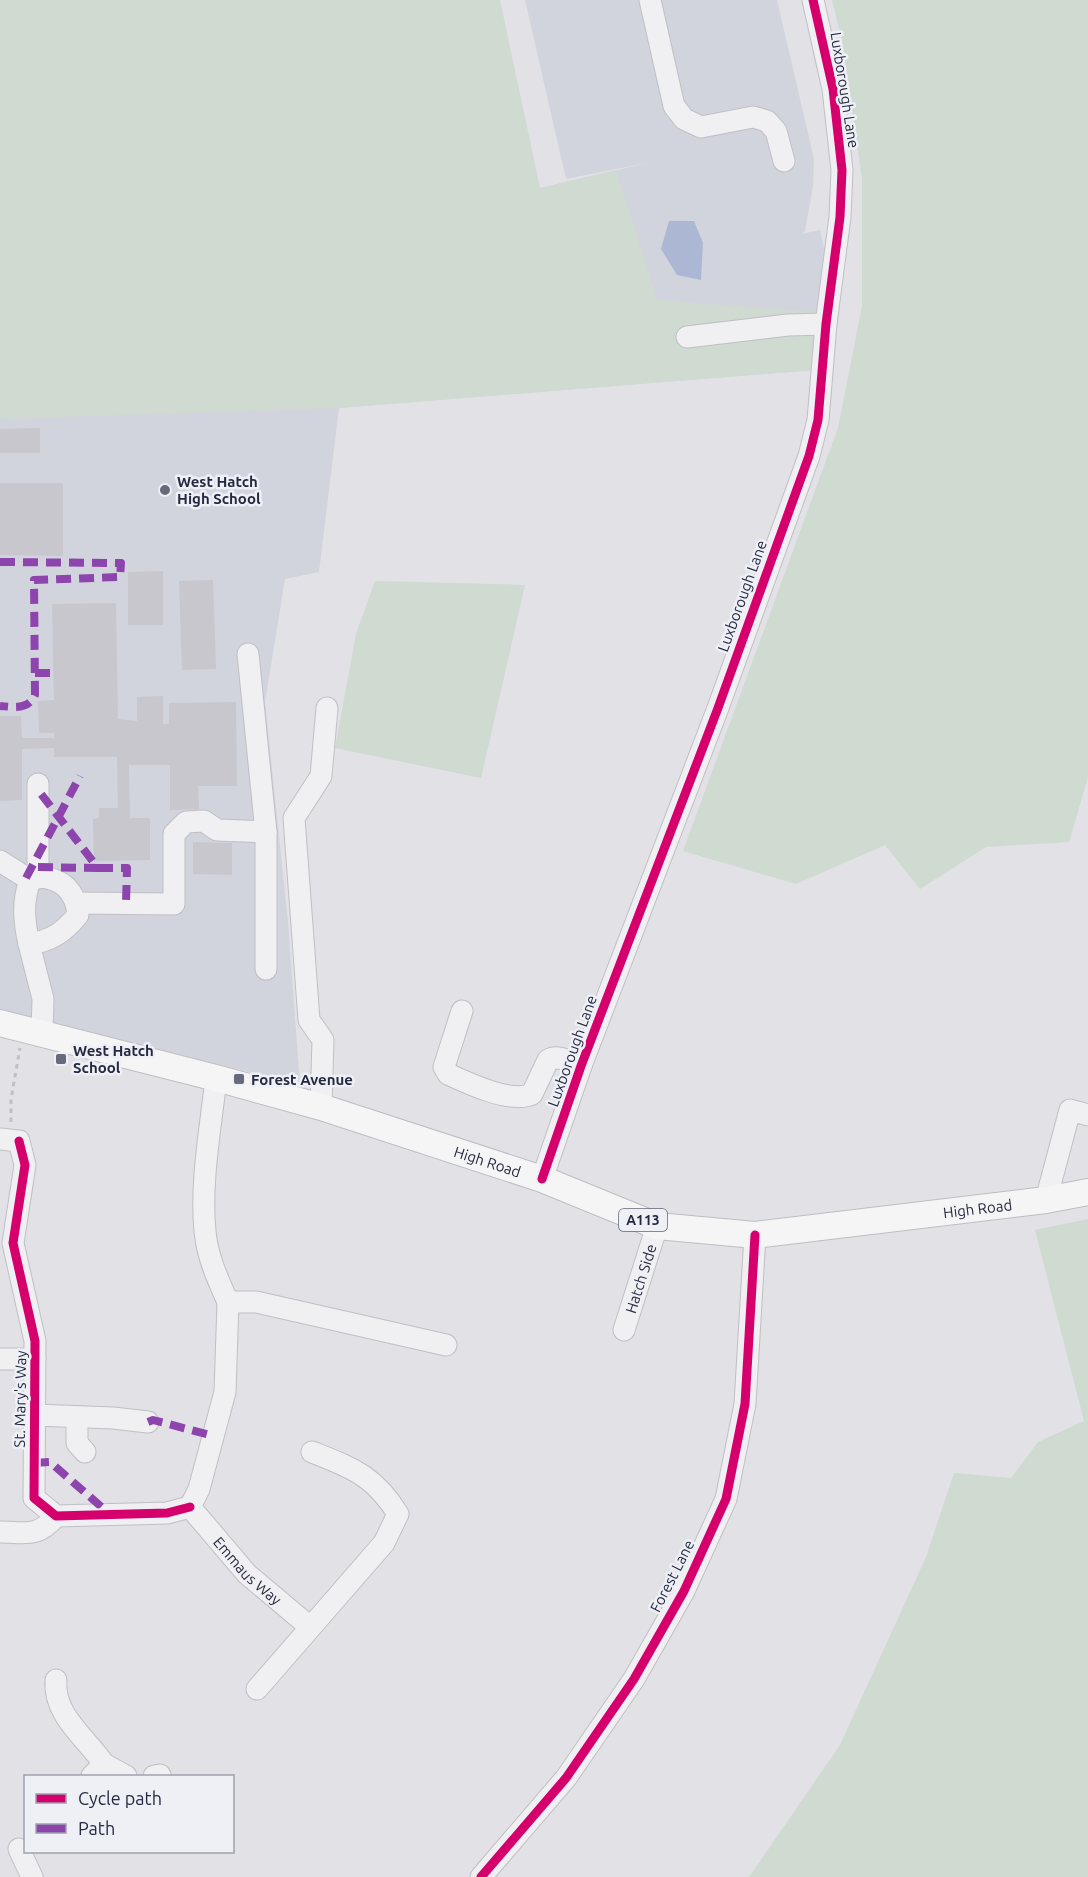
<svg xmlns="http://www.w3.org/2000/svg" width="1088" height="1877" font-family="Ubuntu,sans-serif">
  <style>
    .built { fill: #d2d4dd }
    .green { fill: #cfdad1 }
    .water { fill: #acb7d4 }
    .building { fill: #c7c7cd }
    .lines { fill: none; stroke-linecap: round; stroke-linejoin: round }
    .minor-casing { stroke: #bfbfc4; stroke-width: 23 }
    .major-casing { stroke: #bdbec4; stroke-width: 28 }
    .path { stroke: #bfc0c6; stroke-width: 3; stroke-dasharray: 4.5 4.5; stroke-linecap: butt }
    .minor { stroke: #f0f0f3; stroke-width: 21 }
    .major { stroke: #f5f5f6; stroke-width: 26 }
    .quiet { stroke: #8e44ad; stroke-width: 8; stroke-dasharray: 15 8; stroke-linecap: butt }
    .cycleway-casing { stroke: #eef0f6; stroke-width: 13 }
    .cycleway { stroke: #d6006c; stroke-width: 9 }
    .poi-dot { fill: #676a7b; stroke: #eef0f6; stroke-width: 2 }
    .labels { text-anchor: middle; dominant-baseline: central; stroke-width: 5; stroke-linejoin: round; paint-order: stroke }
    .shield { fill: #eef0f6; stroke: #626577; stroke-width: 1.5 }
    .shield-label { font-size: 14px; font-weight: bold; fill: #262a41 }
    .street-label { font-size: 15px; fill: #262a41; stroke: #eef0f6 }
    .poi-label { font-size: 15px; font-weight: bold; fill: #262a41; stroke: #eef0f6; text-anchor: start }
  </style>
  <rect width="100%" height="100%" fill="#e1e1e6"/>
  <!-- built -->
  <path class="built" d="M 0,0 L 540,188 L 647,163 L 566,179 L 525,0 L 777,0 L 814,159 L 813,186 L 805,231 L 801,234 L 820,230 L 831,280 L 814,370 L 339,408 L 319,572 L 285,579 L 265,702 L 288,922 L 300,1085 L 0,1009 Z"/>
  <!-- green -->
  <path class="green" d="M 0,0 L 500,0 L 540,188 L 616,170 L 657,300 L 824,313 L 814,370 L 339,408 L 0,419 Z
    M 832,0 L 1088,0 L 1088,777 L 1069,842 L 986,847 L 920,889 L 885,845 L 796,884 L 683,851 L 838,428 L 862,306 L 862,179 L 842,40 Z
    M 375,581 L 525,585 L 481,778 L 335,748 L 356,634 Z
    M 1088,1219 L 1088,1877 L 749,1877 L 840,1745 L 926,1557 L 954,1473 L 1011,1478 L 1038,1442 L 1084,1421 L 1035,1230 Z"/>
  <!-- water -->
  <path class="water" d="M 669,221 L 694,221 L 703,243 L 701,280 L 677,275 L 661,249 Z"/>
  <!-- building -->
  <path class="building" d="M 40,428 L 40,453 L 0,453 L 0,429 Z
    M 0,483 L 63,483 L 63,556 L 0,555 Z
    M 163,571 L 163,625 L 128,625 L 128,572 Z
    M 213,580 L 216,669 L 182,670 L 179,581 Z
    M 116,603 L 118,719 L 137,721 L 137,697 L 163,696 L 163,724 L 169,724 L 169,703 L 236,702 L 237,786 L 198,786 L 199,809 L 170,810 L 170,765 L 129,765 L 130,818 L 150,818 L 150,860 L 94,861 L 93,819 L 99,818 L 99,808 L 118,808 L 117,757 L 54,757 L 54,748 L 22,749 L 22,800 L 0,801 L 0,716 L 21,716 L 22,738 L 54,738 L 54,733 L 39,733 L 38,701 L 54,700 L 52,604 Z
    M 193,842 L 232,843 L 232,875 L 193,874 Z"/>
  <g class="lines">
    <!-- minor casing -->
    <g class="minor-casing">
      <g id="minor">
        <path d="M 650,0 L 674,106 L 684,119 L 701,127 L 753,117 L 767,121 L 776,131 L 784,161"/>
        <path d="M 687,337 L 788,325 L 826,324"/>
        <path d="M 38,784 L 38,878"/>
        <path d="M 266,832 L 266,969"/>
        <path d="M 0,861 L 30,880"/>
        <path d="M 39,877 C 63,878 76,892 78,915 C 64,932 51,941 29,944 C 24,921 22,903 30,880 Z"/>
        <path d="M 77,903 L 174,904 L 174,834 L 186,822 L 204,821 L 217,830 L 266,832 L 248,654"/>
        <path d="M 29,944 L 43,999 L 42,1034"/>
        <path d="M 462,1011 L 444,1067 L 448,1074 C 467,1083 512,1104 532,1094 L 548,1060 C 558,1054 570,1062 581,1066"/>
        <path d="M 216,1078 C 211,1126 200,1183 205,1231 C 207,1256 218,1280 228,1302 L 256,1302 L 446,1345"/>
        <path d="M 321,1107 L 323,1040 L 309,1020 L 294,818 L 321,776 L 327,708"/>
        <path d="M 0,1139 L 19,1141 L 25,1165 L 13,1243 L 35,1341 L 34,1498 L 56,1516 L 167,1513 L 190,1507"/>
        <path d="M 542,1179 L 581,1066 L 718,708 L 809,456 L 818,420 L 826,324 L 840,217 L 842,170 L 833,89 L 813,0"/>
        <path d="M 1046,1200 L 1070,1110 L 1088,1115"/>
        <path id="s1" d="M 624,1330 L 657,1226"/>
        <path d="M 0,1359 L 35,1359"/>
        <path d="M 35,1415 L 113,1418 L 148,1422"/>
        <path d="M 77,1417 L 77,1443 L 85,1452"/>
        <path d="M 190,1507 L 199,1489 L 225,1392 L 228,1302"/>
        <path id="s2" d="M 190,1507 L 247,1574 L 310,1627"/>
        <path d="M 0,1532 C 26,1532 38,1538 56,1516"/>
        <path d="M 56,1680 C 53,1715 86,1738 104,1764"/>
        <path d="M 257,1689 L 384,1543 L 398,1514 C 374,1475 352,1468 312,1452"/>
        <path d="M 92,1776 L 104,1764 L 126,1776"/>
        <path d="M 154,1776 L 160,1775"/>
        <path d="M 19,1849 L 32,1877"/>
        <path d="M 481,1877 L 566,1778 L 634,1679 L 684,1591 L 726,1499 L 745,1404 L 755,1235"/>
      </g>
    </g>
    <!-- major casing -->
    <g class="major-casing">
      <g id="major">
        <path id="s3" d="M 0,1023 L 216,1078 L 321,1107 L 542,1179 L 657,1226 L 755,1235 L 1046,1200 L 1088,1192"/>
      </g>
    </g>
    <!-- path -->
    <path class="path" d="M 11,1122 L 11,1099 L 20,1048"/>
    <!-- minor -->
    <use href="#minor" class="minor"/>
    <!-- major -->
    <use href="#major" class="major"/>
    <!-- quiet -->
    <path class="quiet" d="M 0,562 L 121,563 L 120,577 L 34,580 L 35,695 C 28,710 15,707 0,706
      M 35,673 L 53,673
      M 38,867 L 98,868 L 38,790
      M 98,868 L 127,868 L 126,903
      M 26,878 L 80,776
      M 148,1422 L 153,1420 L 214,1436
      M 34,1463 L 50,1462 L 105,1510 L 106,1515"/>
    <!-- cycleway casing -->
    <g class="cycleway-casing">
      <path id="cycleway" d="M 19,1141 L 25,1165 L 13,1243 L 35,1341 L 34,1498 L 56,1516 L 167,1513 L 190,1507
        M 542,1179 L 581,1066 L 718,708 L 809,456 L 818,420 L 826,324 L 840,217 L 842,170 L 833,89 L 813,0
        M 481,1877 L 566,1778 L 634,1679 L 684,1591 L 726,1499 L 745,1404 L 755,1235"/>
    </g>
    <!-- cycleway -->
    <use href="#cycleway" class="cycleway"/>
  </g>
  <!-- markers -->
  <g class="poi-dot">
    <circle cx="165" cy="490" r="6"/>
    <rect x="55" y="1053" width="12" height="12" rx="3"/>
    <rect x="233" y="1073" width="12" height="12" rx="3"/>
  </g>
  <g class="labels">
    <!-- shield labels -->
    <rect class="shield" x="619" y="1209" width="48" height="22" rx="4.5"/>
    <g class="shield-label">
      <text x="643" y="1220">A113</text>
    </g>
    <!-- street labels -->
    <g class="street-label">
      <text transform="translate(845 90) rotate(81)">Luxborough Lane</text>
      <text transform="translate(742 596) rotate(-70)">Luxborough Lane</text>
      <text transform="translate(572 1051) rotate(-70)">Luxborough Lane</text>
      <text stroke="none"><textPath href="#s3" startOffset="507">High Road</textPath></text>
      <text stroke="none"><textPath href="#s3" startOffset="1011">High Road</textPath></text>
      <text stroke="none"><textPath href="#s1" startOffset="54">Hatch Side</textPath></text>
      <text transform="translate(20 1399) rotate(-89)">St. Mary's Way</text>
      <text stroke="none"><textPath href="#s2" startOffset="86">Emmaus Way</textPath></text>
      <text transform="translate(672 1576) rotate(-63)">Forest Lane</text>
    </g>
    <!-- poi labels -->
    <g class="poi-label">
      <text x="177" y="481">West Hatch<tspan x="177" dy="17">High School</tspan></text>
      <text x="73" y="1050">West Hatch<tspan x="73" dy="17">School</tspan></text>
      <text x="251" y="1079">Forest Avenue</text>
    </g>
  </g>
  <!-- legend -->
  <rect x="24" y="1775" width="210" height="78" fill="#eef0f6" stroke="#9ea1ae" stroke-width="1.5"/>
  <rect x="36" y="1794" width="30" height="9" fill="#d6006c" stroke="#9ea1ae" stroke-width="1.5"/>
  <text x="78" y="1805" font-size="18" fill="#262a41">Cycle path</text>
  <rect x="36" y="1824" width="30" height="9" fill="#8e44ad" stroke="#9ea1ae" stroke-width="1.5"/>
  <text x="78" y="1835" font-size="18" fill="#262a41">Path</text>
</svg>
